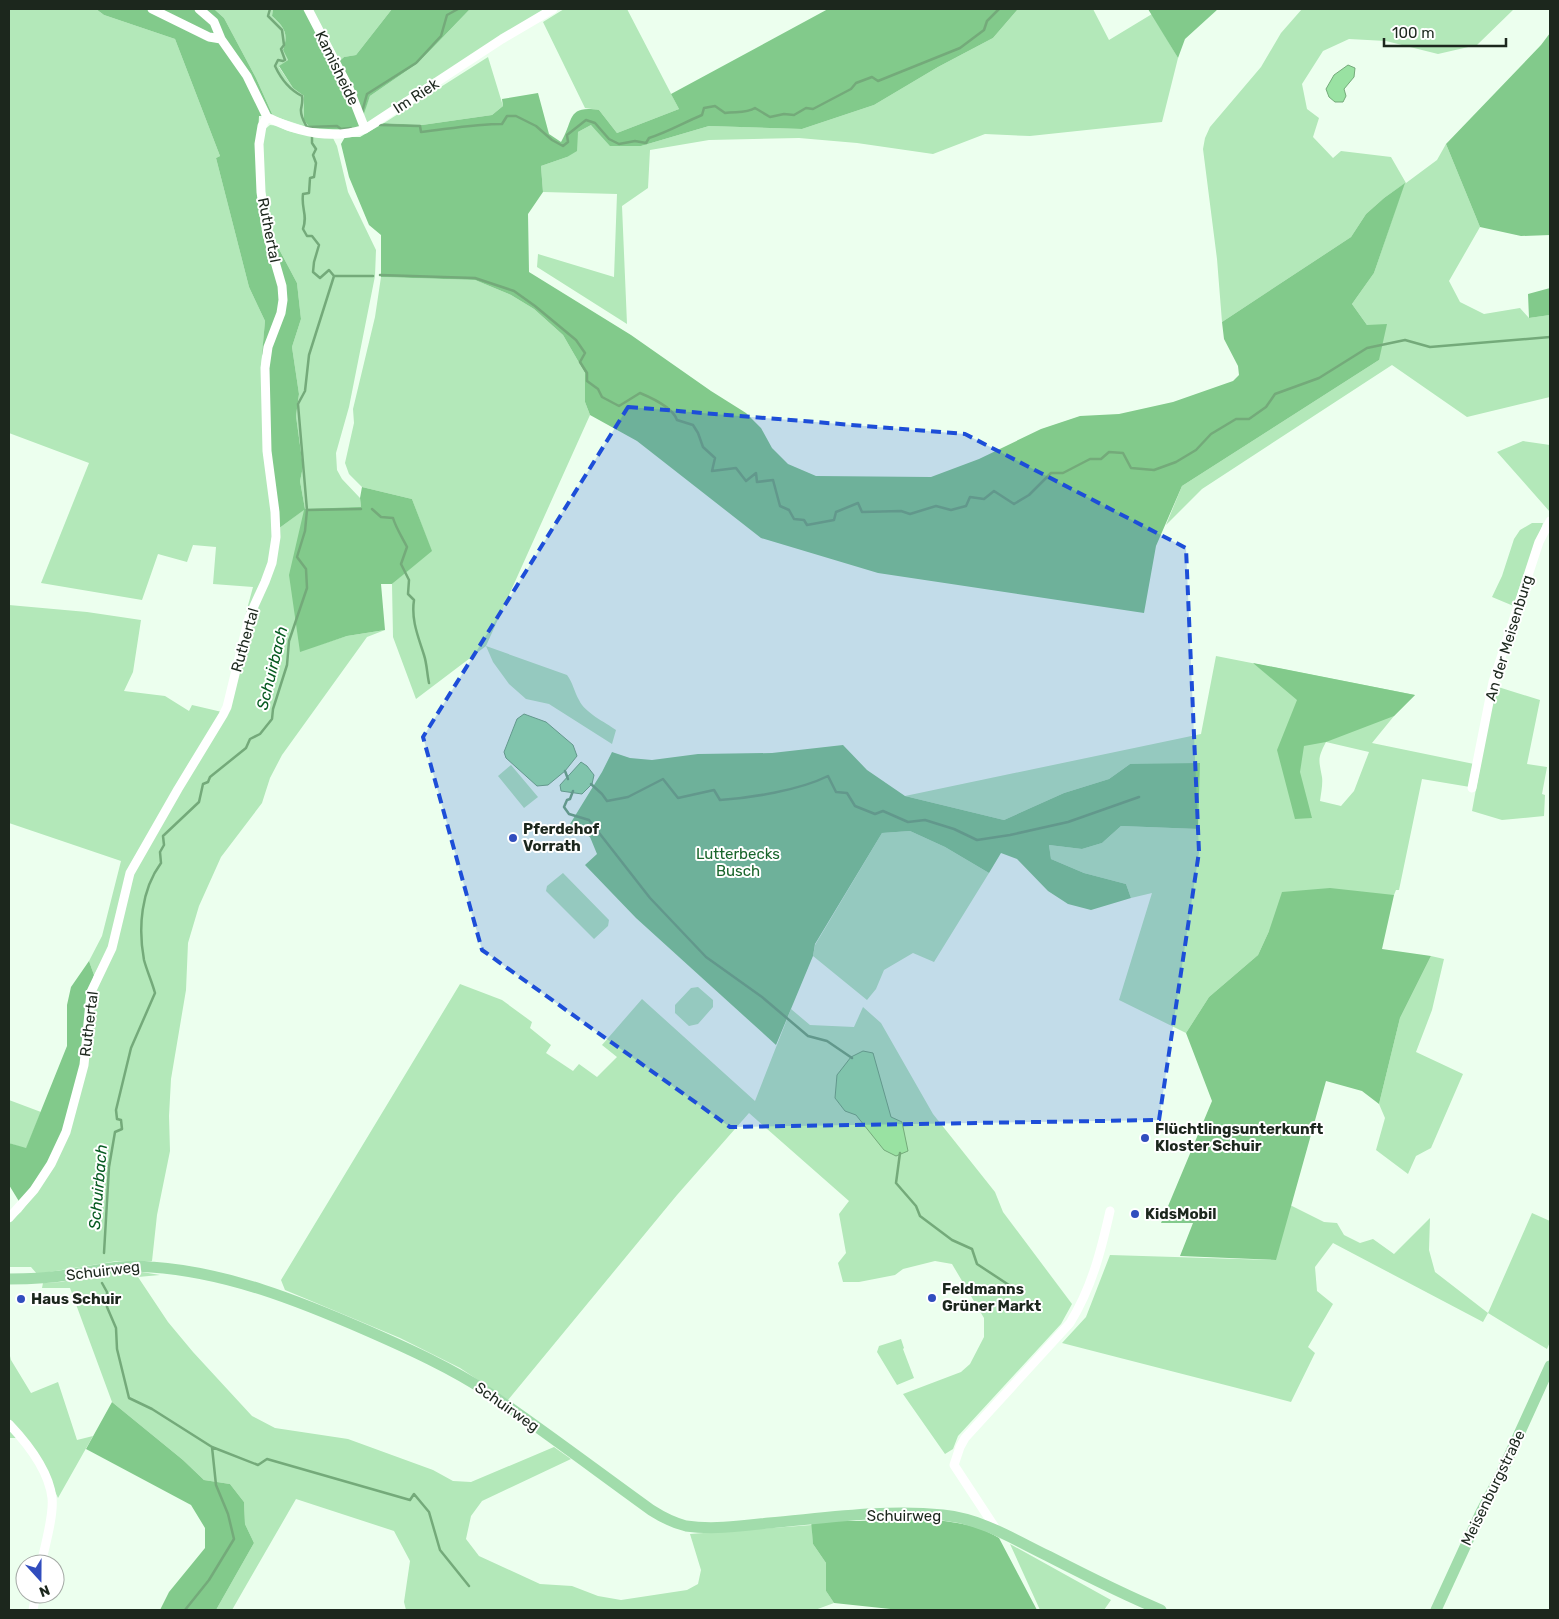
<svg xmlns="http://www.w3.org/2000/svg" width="1559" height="1619" font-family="Rubik,sans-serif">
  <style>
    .green { fill: #b3e8b9; fill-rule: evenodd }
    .forest { fill: #82ca8b }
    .water { fill: #99e2a2; stroke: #74aa7a }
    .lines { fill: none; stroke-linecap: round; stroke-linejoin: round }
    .stream { stroke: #74aa7a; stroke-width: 2.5 }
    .minor { stroke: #fff; stroke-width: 9 }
    .major { stroke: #a1dcab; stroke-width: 11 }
    .marked { fill: #1d4ed8; fill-opacity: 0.2; stroke: #1d4ed8; stroke-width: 4; stroke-dasharray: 10 6; stroke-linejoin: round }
    .poi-dot { fill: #314dbe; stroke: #fff; stroke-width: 2 }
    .labels { text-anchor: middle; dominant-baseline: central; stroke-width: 4; stroke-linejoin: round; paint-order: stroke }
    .street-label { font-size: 15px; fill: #1c271d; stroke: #fff }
    .poi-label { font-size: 15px; font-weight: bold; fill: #1c271d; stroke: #fff; text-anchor: start }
    .park-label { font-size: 15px; fill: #1a662c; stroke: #fff }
    .water-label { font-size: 16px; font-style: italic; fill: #075b21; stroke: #fff }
  </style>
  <rect width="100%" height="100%" fill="#ecffee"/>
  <!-- green -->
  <path class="green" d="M 9,9 L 96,9 L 104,15 L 175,39 L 220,156 L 216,158 L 249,287 L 265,321 L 261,367 L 273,525 L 270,557 L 264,577 L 244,620 L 253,587 L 213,584 L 216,547 L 193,545 L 187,562 L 158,554 L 142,600 L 41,583 L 89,463 L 9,433 Z
    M 214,9 L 273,9 L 272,16 C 284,27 289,33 283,50 L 288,60 L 279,67 L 293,88 L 304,96 L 304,120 L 310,128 L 273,116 L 256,78 L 224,18 Z
    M 311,9 L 392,9 L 356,55 L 344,57 L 338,62 Z
    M 470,9 L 548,9 L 371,122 L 366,123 L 362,116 L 370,96 L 418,63 Z
    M 564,9 L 627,9 L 679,109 L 617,133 L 599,110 L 585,108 L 543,22 Z
    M 1018,9 L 1093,9 L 1109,40 L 1152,14 L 1178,58 L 1162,122 L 1030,136 L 985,134 L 933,154 L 857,143 L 799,138 L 709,140 L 650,150 L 648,188 L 622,206 L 627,324 L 537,267 L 538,254 L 614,277 L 617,194 L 543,192 L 541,166 L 567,157 L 578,132 L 591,125 L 641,146 L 709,126 L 802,129 L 874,105 L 938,67 L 993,38 Z
    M 1302,9 L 1514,9 L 1477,45 L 1438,54 L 1386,41 L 1349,39 L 1323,51 L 1302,84 L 1307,109 L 1319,118 L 1313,137 L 1333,158 L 1341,151 L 1391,157 L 1406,183 L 1437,160 L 1446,144 L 1480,227 L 1449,281 L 1460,302 L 1484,314 L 1520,308 L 1529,318 L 1550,315 L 1550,397 L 1467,417 L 1392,365 L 1202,489 L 1166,525 L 1182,486 L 1379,360 L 1367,325 L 1352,304 L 1374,273 L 1404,184 L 1384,198 L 1366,214 L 1351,237 L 1222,322 L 1217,259 L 1203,149 L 1205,138 L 1210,127 L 1261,67 L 1281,33 Z
    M 488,57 L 503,106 L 492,115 L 422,125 L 384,123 Z
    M 270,125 C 278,125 281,128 288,131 C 302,135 317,135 332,136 L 337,146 L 348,192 L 376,250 L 375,276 L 349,407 L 336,453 L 337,470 L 342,479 L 360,498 L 361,507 L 300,651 L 347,636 L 385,630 L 367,637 L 282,755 L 270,778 L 262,803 L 221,857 L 199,906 L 188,943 L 186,990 L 171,1079 L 169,1116 L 170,1151 L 157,1215 L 152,1261 L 117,1261 L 37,1274 L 31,1267 L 9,1267 L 9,1222 L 21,1212 L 36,1192 L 91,1005 L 136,865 L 229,710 L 278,529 L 305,509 L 300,481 L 303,467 L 296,416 L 299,394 L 292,347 L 301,319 L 297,283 L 271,234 L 264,190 L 262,145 L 264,130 Z
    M 381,277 L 475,280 L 511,295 L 534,309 L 563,335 L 585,373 L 585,402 L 590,415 L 486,646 L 567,675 C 573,683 574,691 579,700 C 585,713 605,722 616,730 L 612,744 L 549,704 L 526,699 L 509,684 L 493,662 L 486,646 L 416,699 L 393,637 L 392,584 L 431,550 L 412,499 L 362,487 L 349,474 L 345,463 L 354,423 L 353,409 L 375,317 Z
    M 1523,441 L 1550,445 L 1550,512 L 1497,452 Z
    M 1532,523 L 1543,523 L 1516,607 L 1492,597 L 1502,576 L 1514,539 L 1520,530 Z
    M 9,605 L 87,612 L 141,620 L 133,672 L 124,691 L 165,696 L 189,711 L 192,705 L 222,712 L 131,863 L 109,948 L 94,975 L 89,961 L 102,936 L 121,861 L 9,823 Z
    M 1216,656 L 1415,695 L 1394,716 L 1372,743 L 1474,764 L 1470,787 L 1422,779 L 1399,890 L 1396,890 L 1394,895 L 1269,931 L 1258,955 L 1209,997 L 1186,1033 L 1119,1000 L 1152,893 L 1131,898 L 1126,884 L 1084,873 L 1051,859 L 1049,845 L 1082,849 L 1102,843 L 1121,826 L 1198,829 L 1130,764 L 1109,779 L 1064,793 L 1004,820 L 905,796 L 1201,734 ZM 1326,742 L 1369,752 L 1354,791 L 1341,806 L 1320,801 C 1321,793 1323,784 1322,777 C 1319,760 1317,759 1326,742 Z
    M 1495,686 L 1540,700 L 1527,764 L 1547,767 L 1542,794 L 1545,795 L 1544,816 L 1502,820 L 1472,811 Z
    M 511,765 L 538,797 L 524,808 L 498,776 Z
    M 910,831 L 945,847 L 989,873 L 934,962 L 913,953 L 884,970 L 876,989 L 867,1000 L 813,956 L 815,945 L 882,833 Z
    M 563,873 L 609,920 L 608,926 L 594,939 L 546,891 L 547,886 Z
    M 1431,956 L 1444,959 L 1432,1010 L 1416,1052 L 1463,1074 L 1431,1148 L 1416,1156 L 1408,1174 L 1376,1150 L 1385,1118 L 1379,1104 L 1400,1018 Z
    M 460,984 L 502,1000 L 532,1022 L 530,1028 L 551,1045 L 546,1053 L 573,1071 L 579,1064 L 597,1077 L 617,1057 L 602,1045 L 642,999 L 755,1101 L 791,1009 L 810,1025 L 854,1027 L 863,1007 L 881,1023 L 933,1114 L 995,1192 L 1003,1212 L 1072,1304 L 1061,1324 L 958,1436 L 953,1449 L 945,1454 L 903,1394 L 961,1372 L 970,1364 L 984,1337 L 984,1318 L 952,1264 L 935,1261 L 903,1269 L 895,1275 L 859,1282 L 843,1282 L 838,1263 L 846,1253 L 839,1214 L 849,1201 L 749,1113 L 677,1195 L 508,1400 L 460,1368 L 400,1338 L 285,1290 L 281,1280 Z
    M 698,987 L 713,1000 L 713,1007 L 698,1024 L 689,1026 L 675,1013 L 675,1005 L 691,988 Z
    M 9,1100 L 41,1112 L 26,1149 L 9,1143 Z
    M 1290,1205 L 1324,1222 L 1337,1223 L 1344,1235 L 1360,1243 L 1373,1239 L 1394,1254 L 1430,1218 L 1429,1250 L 1435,1272 L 1488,1313 L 1532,1213 L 1550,1221 L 1550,1342 L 1547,1349 L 1488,1313 L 1483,1322 L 1333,1243 L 1315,1267 L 1317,1291 L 1333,1304 L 1308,1347 L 1315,1353 L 1291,1402 L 1062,1343 L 1086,1317 L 1110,1255 L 1275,1260 Z
    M 136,1271 L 160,1275 L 138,1277 L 168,1322 L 193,1352 L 252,1416 L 275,1428 L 348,1439 L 433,1470 L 453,1481 L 471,1482 L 554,1447 L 571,1459 L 482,1501 L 471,1516 L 466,1539 L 479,1556 L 540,1584 L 572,1586 L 598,1596 L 621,1600 L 687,1590 L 698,1584 L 701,1570 L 690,1534 L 812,1525 L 813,1544 L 826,1563 L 826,1591 L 834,1603 L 815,1610 L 406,1610 L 404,1602 L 410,1561 L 394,1531 L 296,1499 L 232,1610 L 216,1610 L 254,1543 L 245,1524 L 244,1502 L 230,1484 L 204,1480 L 183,1460 L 112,1402 L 70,1288 L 42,1288 L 43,1283 L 61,1282 L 96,1274 Z
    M 901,1339 L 904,1348 L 903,1349 L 914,1378 L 897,1385 L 877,1352 L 879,1346 Z
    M 9,1352 L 11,1360 L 31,1393 L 58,1382 L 77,1440 L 93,1436 L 58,1498 L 46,1471 L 26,1438 L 9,1438 Z
    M 1010,1544 L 1111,1600 L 1104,1610 L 1040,1610 Z"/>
  <!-- forest -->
  <path class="forest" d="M 96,9 L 194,9 L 199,12 L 201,9 L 214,9 L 224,18 L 256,78 L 273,116 L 259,116 L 257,154 L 271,234 L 297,283 L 301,319 L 292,347 L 299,394 L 296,416 L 303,467 L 300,481 L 305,509 L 361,507 L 360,498 L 362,487 L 412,499 L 432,551 L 392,584 L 381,584 L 385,630 L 347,636 L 300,652 L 289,575 L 304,510 L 278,529 L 270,460 L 266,363 L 262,354 L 265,321 L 249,287 L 216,158 L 220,156 L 175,39 L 104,15 Z
    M 273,9 L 304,9 L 334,66 L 344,57 L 356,55 L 392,9 L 470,9 L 418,63 L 370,96 L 359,128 L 347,130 L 310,128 L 304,120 L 304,96 L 293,88 L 279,66 L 288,60 L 283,50 C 289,33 284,27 272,16 Z
    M 828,9 L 1018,9 L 993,38 L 938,67 L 874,105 L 802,129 L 709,126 L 641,146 L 610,146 L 591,125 L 578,132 L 577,151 L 567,157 L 541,166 L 543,192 L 528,214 L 529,272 L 631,335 L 711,391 L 746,413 L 761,428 L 772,448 L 788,464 L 816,476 L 931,477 L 979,459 L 1041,429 L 1080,416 L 1119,414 L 1173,402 L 1233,381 L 1239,375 L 1238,366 L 1224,339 L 1222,322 L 1351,237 L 1366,214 L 1384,198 L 1405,183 L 1374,273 L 1352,304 L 1367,325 L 1387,324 L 1379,360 L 1182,486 L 1156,546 L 1144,613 L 878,573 L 761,538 L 637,441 L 590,415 L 585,402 L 585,373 L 563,335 L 534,309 L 511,295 L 475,280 L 381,277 L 381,235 L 369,225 L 349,177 L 341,144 L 345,137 L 360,137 L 384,123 L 422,125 L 492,115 L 503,106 L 502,99 L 538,93 L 549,134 L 561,142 C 574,121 566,105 599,110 L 617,133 L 679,109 L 671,94 Z
    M 1148,9 L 1218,9 L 1185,39 L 1178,58 Z
    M 1550,33 L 1550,235 L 1521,236 L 1480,227 L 1446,144 L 1541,45 Z
    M 1550,288 L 1550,315 L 1529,318 L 1528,294 Z
    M 1253,663 L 1415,695 L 1394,716 L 1326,742 L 1304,746 L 1300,772 L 1312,818 L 1295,819 L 1277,750 L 1297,700 Z
    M 843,745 L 867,770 L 905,796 L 1004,820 L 1064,793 L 1109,779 L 1130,764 L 1200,763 L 1198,829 L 1121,826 L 1102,843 L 1082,849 L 1049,845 L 1051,859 L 1084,873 L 1126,884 L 1131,898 L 1091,910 L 1068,904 L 1048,891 L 1017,859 L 1001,853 L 989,873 L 945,847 L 910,831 L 882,833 L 815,944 L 813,956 L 776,1045 L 636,918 L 585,865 L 597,854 L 590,837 L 570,824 L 602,772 L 612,752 L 630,758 L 652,760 L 698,754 L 772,753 Z
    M 1330,888 L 1394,895 L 1382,949 L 1431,956 L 1400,1018 L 1379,1104 L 1362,1091 L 1326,1081 L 1276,1260 L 1180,1256 L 1193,1223 L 1161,1223 L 1212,1101 L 1186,1033 L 1209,997 L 1258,955 L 1269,931 L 1282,892 Z
    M 89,961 L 94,975 L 88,996 L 81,1067 L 64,1132 L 48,1163 L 20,1203 L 9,1185 L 9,1143 L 26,1148 L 67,1046 L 67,1005 L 71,987 Z
    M 112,1402 L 183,1460 L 204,1480 L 230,1484 L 244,1502 L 245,1524 L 254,1543 L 216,1610 L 160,1610 L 169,1592 L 205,1548 L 205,1528 L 191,1505 L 86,1449 Z
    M 920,1519 C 948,1521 975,1523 999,1538 L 1037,1610 L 900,1610 L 834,1603 L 826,1591 L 826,1563 L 813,1544 L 811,1520 L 856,1521 Z"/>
  <!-- water -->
  <path class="water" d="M 1348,65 L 1355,68 L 1354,77 L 1344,89 L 1346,96 L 1343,102 L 1335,102 L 1329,97 L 1326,89 L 1334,75 Z
    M 524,714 L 546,722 L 573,745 L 577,756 L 565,771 L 548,785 L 537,786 L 506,758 L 504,752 L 517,719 Z
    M 581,762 L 587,766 L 594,775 L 592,784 L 582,794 L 561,791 L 560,785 Z
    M 863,1051 L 873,1053 L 891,1117 L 902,1122 L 908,1151 L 896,1156 L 884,1150 L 856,1115 L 845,1111 L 835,1098 L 837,1075 L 851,1057 Z"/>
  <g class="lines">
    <!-- stream -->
    <path class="stream" d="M 270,9 L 268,16 L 282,30 L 284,45 L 281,49 L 285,60 L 283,61 L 278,60 L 275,66 C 281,79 290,90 302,96 C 303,101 302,104 301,109 C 300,117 305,123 308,129
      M 362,112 L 367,94 L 416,63 L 441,36 L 447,15 L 458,9
      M 380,125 L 420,126 L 421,132 C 448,129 475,124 502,124 L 507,116 L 516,116 L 536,126 L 552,140 L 563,146 L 568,142 L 567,135 L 586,120 L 595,123 L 609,139 L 619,144 L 635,141 L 646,143 L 649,138 C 668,132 683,123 702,115 L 704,108 L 715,106 L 725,113 C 735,111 746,114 755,108 L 770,117 L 784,114 L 794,115 L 806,108 L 813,109 L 851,89 L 856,83 L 872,77 L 878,81 L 960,48 L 984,30 L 987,21 L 999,9
      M 308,127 L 337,126 L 341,129 L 351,128
      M 380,275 L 475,278 L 514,291 L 535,306 L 576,340 L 585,353 L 580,362 L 587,373 L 587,381 L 598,389 L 602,397 L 619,406 L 640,393 C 652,398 673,408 677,420 L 693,425 L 698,433 L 703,447 L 715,458 L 712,471 L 736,468 L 746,481 L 756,473 L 757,482 L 773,480 L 780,506 L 789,510 L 794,519 L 804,520 L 807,525 L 834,520 L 836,512 L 858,503 L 862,512 L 901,511 L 910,514 L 936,506 L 951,510 L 966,506 L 970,497 L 984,499 L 994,491 L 1014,504 L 1029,495 L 1051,473 L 1063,473 L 1090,459 L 1101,459 L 1109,452 L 1123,453 L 1131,468 L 1154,470 L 1176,462 L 1196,450 L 1211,434 L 1236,419 L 1249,419 L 1266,407 L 1275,394 L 1319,378 L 1367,348 L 1405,340 L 1430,347 L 1550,337
      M 335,276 L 373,276
      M 372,509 L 381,517 L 393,518 C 396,528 402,537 407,547 L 401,564 L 409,580 L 408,594 L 414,600 C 411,620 418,636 424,655 C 427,664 427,674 429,683
      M 307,510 L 361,509
      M 565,771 L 568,779
      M 591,784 L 602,794 L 607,801 L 628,797 L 663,779 L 678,798 L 714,790 L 720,800 C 751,798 800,790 828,776 L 836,792 L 847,793 L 855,806 L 875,814 L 883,811 L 908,822 L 925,820 L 954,829 L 977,840 L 1010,835 L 1068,822 L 1139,797
      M 573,791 L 570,799 L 567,800 L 564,807 L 569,814 L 589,820 L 650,898 L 706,957 L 762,997 L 808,1036 L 827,1041 L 852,1058
      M 900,1153 L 896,1183 L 916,1206 L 920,1216 L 952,1240 L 972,1249 L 977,1264 L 1018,1291
      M 104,1253 L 109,1167 L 115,1132 L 122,1129 L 121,1120 L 117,1119 L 116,1110 L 131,1048 L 155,993 C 152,982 147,971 144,960 C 138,928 141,890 161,863 L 160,852 L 164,845 L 163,836 L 199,802 L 203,784 L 208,782 L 210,777 L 246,748 L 250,739 L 260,734 L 272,719 L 273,709 L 287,665 L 289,641 L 307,588 L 306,569 L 297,557 L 305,531 L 307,510 L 298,404 L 305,391 L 309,355 L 334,276 L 329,270 L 320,278 L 313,272 L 314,262 L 319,245 L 312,236 L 307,236 L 303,229 C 308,214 301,210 303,194 L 309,193 L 310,178 L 314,177 L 316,163 L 313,155 L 316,149 L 312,143 L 312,136
      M 102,1283 L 107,1292 L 107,1307 L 116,1328 L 117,1349 L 129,1398 L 152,1409 L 212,1447 L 258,1465 L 267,1459 L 410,1500 L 414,1494 L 429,1512 L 440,1550 L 469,1586
      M 185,1610 L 209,1580 L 234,1539 L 228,1514 L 216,1485 L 212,1447"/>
    <!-- minor -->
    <path class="minor" d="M 152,9 L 209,37 L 221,39
      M 199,9 L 214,22 L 221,39 L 247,76 L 267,117
      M 308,9 L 349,88 L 365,129
      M 267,117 C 297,132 332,140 365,129 L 502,39 L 553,9
      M 1472,788 L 1493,682 L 1539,542 L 1550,521
      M 9,1218 L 34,1190 L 51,1164 L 66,1132 L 84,1065 L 91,992 L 112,948 L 130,873 L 178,789 L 223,715 L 227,707 L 249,617 L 265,582 L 272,563 L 276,537 L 275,512 L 267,451 L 265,368 L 268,347 L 281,313 L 283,300 L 282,286 L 267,234 L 261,192 L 259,144 L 262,126 L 267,117
      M 9,1424 C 27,1443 49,1471 52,1498 C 54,1515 45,1546 41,1564
      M 996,1529 L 954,1465 L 960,1447 L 965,1438 L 1070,1323 C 1092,1287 1101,1251 1110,1211
      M 33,1610 L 36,1594"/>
    <!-- major -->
    <path class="major" d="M 9,1279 C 30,1279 51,1278 73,1274 C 99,1270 125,1264 151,1267 C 227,1272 299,1301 368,1331 C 409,1349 451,1368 489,1393 C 544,1431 597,1471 651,1510 C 662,1517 673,1523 686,1526 C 713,1530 742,1526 769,1523 C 826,1518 885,1509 943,1515 C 982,1519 1013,1539 1048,1556 C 1085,1575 1122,1594 1161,1610
      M 1436,1610 L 1481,1512 L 1500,1476 L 1550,1366"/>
  </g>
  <!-- marked area -->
  <path class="marked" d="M 628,407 L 965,434 L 1186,548 L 1199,852 L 1159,1120 L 730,1127 L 482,950 L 423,737 Z"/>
  <!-- markers -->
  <g class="poi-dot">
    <circle cx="513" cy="838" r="5"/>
    <circle cx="1145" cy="1138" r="5"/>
    <circle cx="1135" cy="1214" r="5"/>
    <circle cx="932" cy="1298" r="5"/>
    <circle cx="21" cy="1299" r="5"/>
  </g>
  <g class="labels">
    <!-- street labels -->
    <g class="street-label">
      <text transform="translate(337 68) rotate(64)">Kamisheide</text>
      <text transform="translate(416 96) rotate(-33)">Im Riek</text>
      <text transform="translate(269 230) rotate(79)">Ruthertal</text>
      <text transform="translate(1509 638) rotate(-73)">An der Meisenburg</text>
      <text transform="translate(245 640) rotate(-74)">Ruthertal</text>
      <text transform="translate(89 1024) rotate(-83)">Ruthertal</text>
      <text transform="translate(103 1271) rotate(-7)">Schuirweg</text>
      <text transform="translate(507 1407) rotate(35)">Schuirweg</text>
      <text transform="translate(1493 1488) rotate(-64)">Meisenburgstraße</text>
      <text x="904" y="1516">Schuirweg</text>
    </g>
    <!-- poi labels -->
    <g class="poi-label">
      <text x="523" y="829">Pferdehof<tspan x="523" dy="17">Vorrath</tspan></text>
      <text x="1155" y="1129">Flüchtlingsunterkunft<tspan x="1155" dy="17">Kloster Schuir</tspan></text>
      <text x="1145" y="1214">KidsMobil</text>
      <text x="942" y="1289">Feldmanns<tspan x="942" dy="17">Grüner Markt</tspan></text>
      <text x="31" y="1299">Haus Schuir</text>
    </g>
    <!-- park labels -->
    <g class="park-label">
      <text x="738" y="854">Lutterbecks<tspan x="738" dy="17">Busch</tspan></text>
    </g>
    <!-- water labels -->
    <g class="water-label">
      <text transform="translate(272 668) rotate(-76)">Schuirbach</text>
      <text transform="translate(98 1187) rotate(-85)">Schuirbach</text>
    </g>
  </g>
  <!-- border -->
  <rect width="1559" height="1619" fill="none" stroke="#1c271d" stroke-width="20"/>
  <!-- north arrow -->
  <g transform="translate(40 1579) rotate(159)"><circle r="24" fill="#ffffff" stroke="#a4a9a5"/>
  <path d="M0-4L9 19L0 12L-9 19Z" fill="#314dbe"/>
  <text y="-8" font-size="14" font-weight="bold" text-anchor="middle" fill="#1c271d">N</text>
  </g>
  <!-- scale -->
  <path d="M1384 38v8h122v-8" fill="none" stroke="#1c271d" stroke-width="2.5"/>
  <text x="1392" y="38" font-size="15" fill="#1c271d" stroke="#ffffff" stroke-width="4" paint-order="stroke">100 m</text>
</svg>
